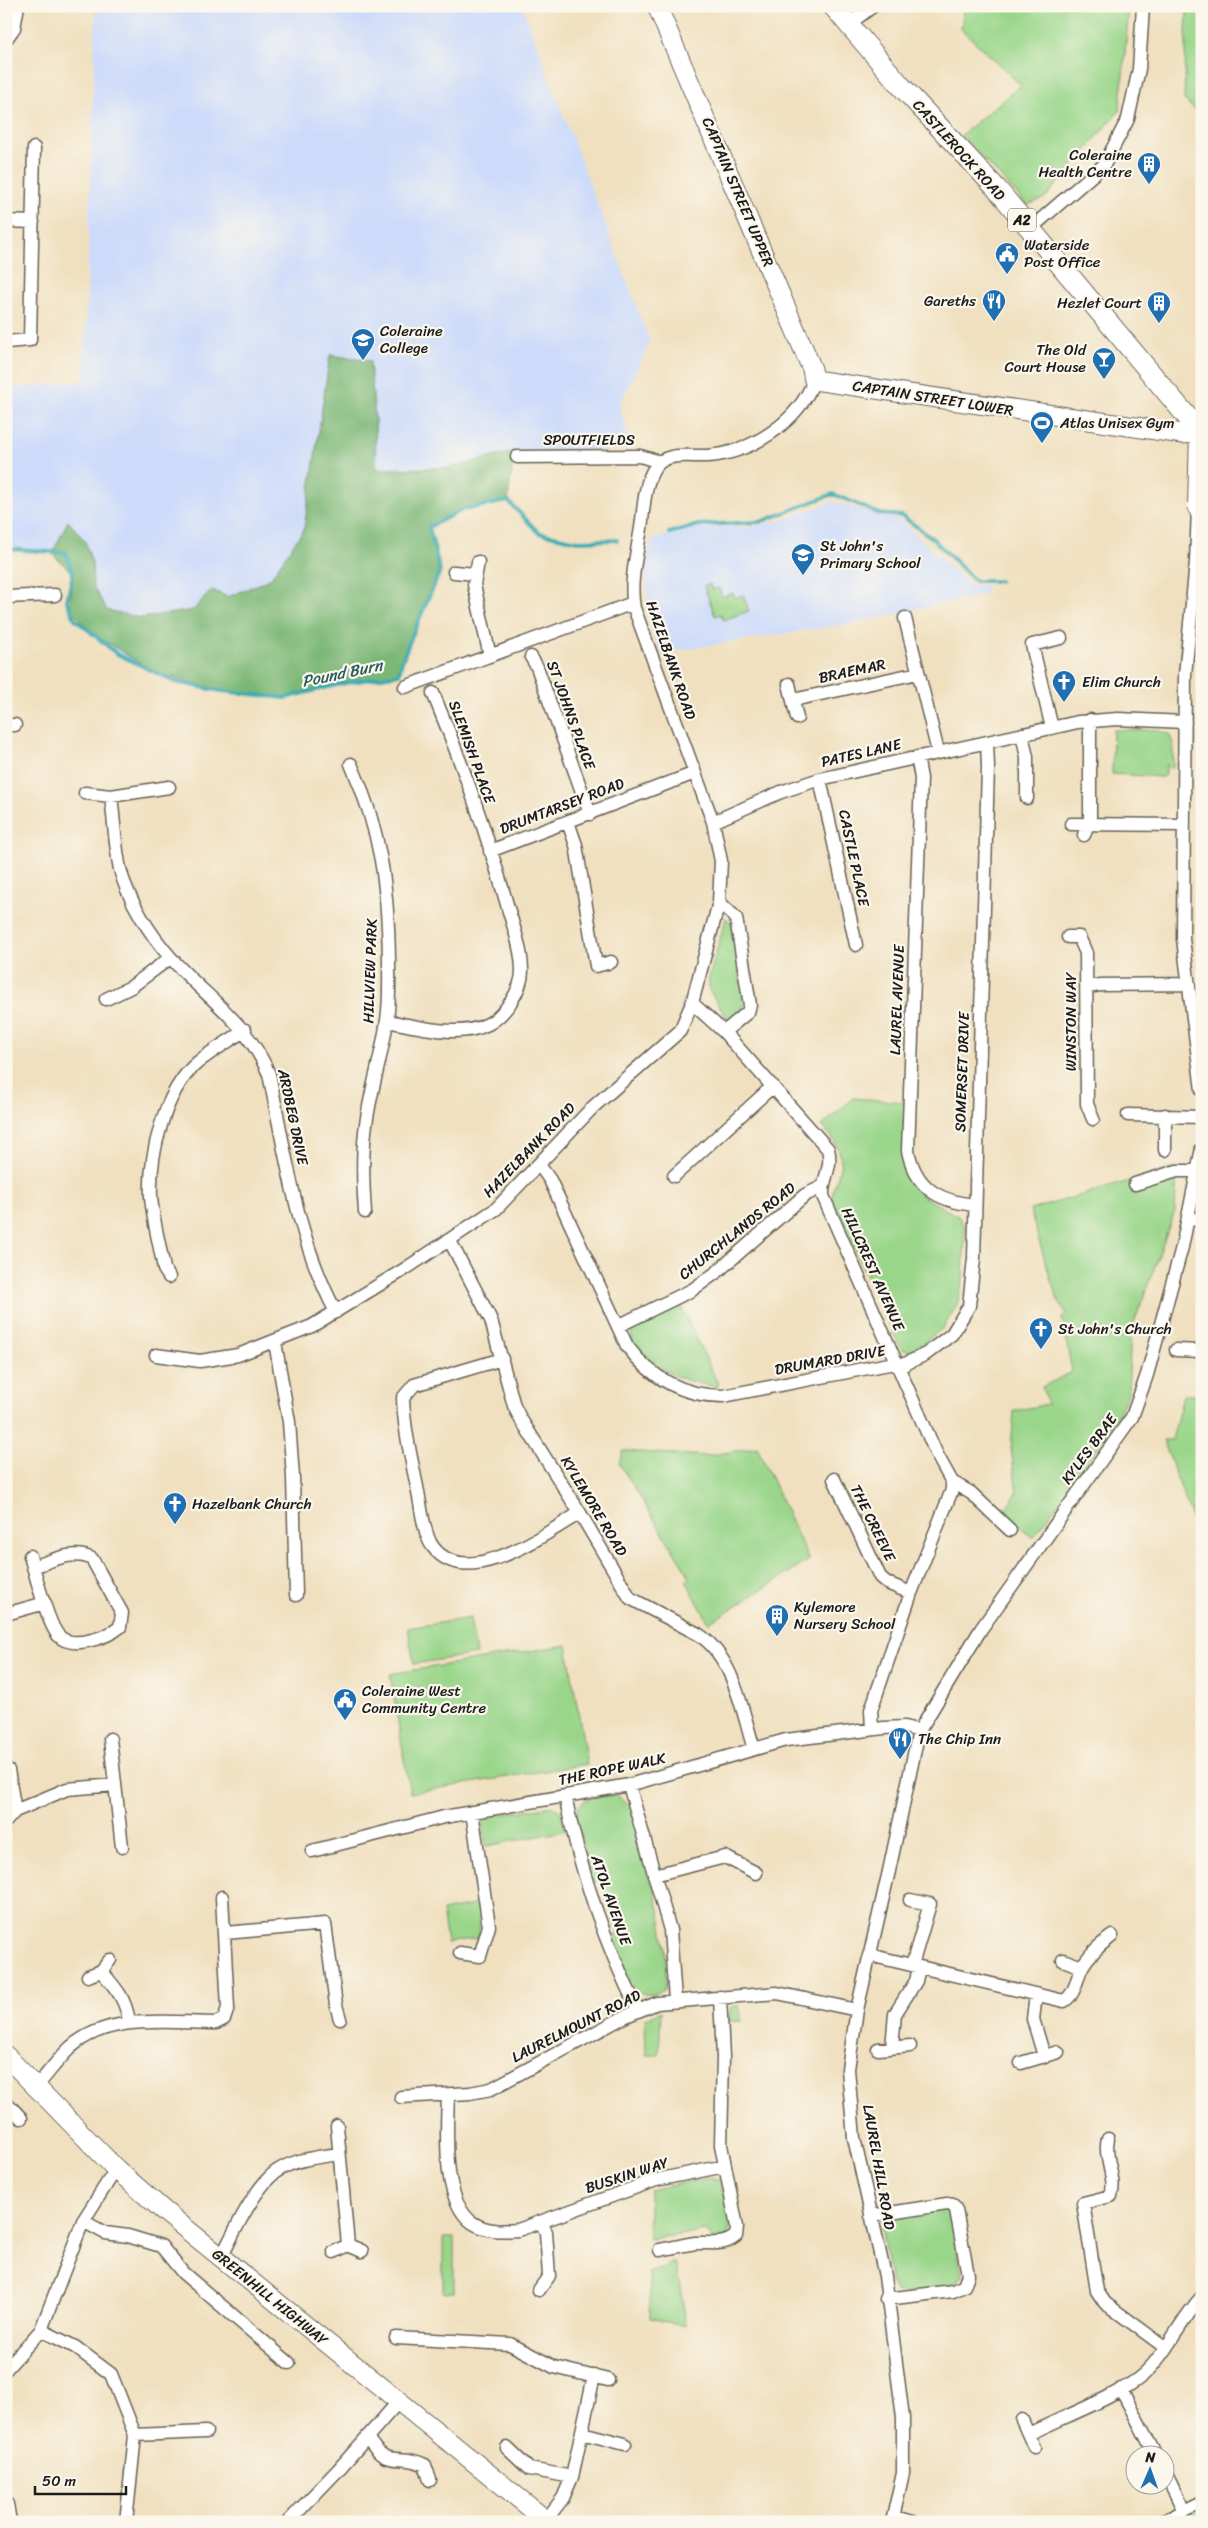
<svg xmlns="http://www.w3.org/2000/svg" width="1208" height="2528" font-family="Sriracha,sans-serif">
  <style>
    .built { fill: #cddbfa }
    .green { fill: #9ad68a; stroke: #5b7953 }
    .forest { fill: #7bb776; stroke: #4c6a49 }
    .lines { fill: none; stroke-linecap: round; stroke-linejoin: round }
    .stream { stroke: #39abb3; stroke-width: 4 }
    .street-casing { stroke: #666155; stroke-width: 15 }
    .secondary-casing { stroke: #666155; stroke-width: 21 }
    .primary-casing { stroke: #666155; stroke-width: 22 }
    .street { stroke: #fff; stroke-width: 12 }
    .secondary { stroke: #fff; stroke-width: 19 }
    .primary { stroke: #fff; stroke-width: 20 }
    .labels { text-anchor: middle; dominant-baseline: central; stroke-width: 4.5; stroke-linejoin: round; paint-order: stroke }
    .shield { fill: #fbf7ec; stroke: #5f5e5a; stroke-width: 1 }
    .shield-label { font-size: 14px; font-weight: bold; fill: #1c1c1c }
    .street-label { font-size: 15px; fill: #1c1c1c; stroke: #fbf7ec }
    .poi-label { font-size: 15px; fill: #1c1c1c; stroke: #fbf7ec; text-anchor: start }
    .water-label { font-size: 16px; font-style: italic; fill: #295c60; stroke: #fbf7ec }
  </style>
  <rect width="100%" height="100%" fill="#fbf7ec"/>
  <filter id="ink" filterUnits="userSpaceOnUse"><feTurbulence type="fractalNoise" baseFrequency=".02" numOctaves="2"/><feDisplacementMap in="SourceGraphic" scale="10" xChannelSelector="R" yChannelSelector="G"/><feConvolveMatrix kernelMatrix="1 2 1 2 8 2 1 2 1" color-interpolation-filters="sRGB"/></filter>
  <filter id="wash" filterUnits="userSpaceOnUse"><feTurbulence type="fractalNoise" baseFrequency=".0096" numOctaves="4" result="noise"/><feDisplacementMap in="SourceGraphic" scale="20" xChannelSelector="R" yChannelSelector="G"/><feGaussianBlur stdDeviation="1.12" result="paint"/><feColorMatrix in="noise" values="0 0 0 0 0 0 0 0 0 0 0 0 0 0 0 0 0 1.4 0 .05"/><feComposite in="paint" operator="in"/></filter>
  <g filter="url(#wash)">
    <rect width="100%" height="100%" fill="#f0e0c0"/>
    <!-- built -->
    <path class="built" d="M 96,6 L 522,6 L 650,342 L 619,405 L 632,449 L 514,452 L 508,501 L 462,510 L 430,527 L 440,571 L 403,657 L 399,674 L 340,684 L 285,698 L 221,691 L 175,682 L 117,654 L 70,608 L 73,573 L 63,554 L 6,549 L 6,389 L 84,381 Z
      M 833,502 L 901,521 L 970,586 L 987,586 L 985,594 L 853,623 L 660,653 L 650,623 L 645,567 L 652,539 L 699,526 L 750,527 L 779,521 Z"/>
    <!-- green -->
    <path class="green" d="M 964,6 L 1129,6 L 1120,110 L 1045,198 L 1027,205 L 961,135 L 1021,85 L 961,29 Z
      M 1187,6 L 1202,6 L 1202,116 L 1184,100 Z
      M 710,584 L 712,590 L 719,588 L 722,597 L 733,593 L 735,598 L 743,595 L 749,611 L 723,620 L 721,614 L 715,616 L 704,586 Z
      M 1113,730 L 1156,730 L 1169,734 L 1173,743 L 1173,767 L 1171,769 L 1166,764 L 1166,775 L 1161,777 L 1112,774 Z
      M 726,918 L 731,922 L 744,1002 L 743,1009 L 730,1019 L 727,1018 L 709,990 L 709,978 Z
      M 853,1098 L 905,1102 L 904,1171 L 922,1196 L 959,1217 L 965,1227 L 963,1280 L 957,1305 L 943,1328 L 912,1351 L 903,1350 L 899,1345 L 832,1200 C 832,1190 836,1182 839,1172 C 845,1153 834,1139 822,1126 Z
      M 1177,1167 L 1175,1211 L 1131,1331 L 1128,1394 L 1116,1419 L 1100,1445 L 1033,1538 L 1003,1511 L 1017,1493 L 1011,1449 L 1014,1411 L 1048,1404 L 1042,1387 L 1072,1372 L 1062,1318 L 1066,1314 L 1057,1298 L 1050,1277 L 1030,1210 Z
      M 680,1304 L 718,1384 L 718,1387 C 704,1384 689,1382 676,1376 C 666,1371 661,1366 651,1365 L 633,1343 L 631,1333 L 635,1326 Z
      M 1183,1395 L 1202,1395 L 1202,1501 L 1195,1503 L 1202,1529 L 1202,1545 L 1163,1440 L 1172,1440 Z
      M 757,1447 L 809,1560 L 709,1623 L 686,1581 L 689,1578 L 687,1572 L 619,1463 L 623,1451 L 708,1456 Z
      M 470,1618 L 476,1654 L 414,1664 L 408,1628 Z
      M 567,1645 L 587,1764 L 410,1793 L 390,1674 Z
      M 606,1796 L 618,1796 L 632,1808 C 647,1866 671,1929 665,1989 C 629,2010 622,1963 611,1937 L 619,1934 L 601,1879 L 590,1883 L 576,1815 C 580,1798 590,1798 606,1796 Z
      M 553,1806 L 560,1811 L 565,1831 L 486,1846 L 482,1824 L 489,1816 Z
      M 479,1904 L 481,1919 L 478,1938 L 447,1943 L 442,1911 Z
      M 739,2005 L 742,2021 L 728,2021 L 731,2007 Z
      M 661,2011 L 659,2055 L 646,2055 L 645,2019 Z
      M 707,2178 L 719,2180 C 724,2195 736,2220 727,2236 L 713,2241 L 707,2231 L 649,2239 L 649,2190 Z
      M 944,2208 L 950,2211 L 962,2275 L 953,2287 L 903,2294 L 895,2292 L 891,2284 L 881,2226 L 889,2220 Z
      M 443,2238 L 454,2238 L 454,2292 L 443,2293 Z
      M 675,2261 L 684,2310 L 685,2325 L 650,2319 L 650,2271 L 662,2269 Z
      M 1202,2507 L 1201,2522 L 1171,2522 Z"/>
    <!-- forest -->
    <path class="forest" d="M 330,355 L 370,361 L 375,420 L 376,469 L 448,468 L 514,452 L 508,501 L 462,510 L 430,527 L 440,571 L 421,613 L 399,674 L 340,684 L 285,698 L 221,691 L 156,673 L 92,633 L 70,608 L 73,573 L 52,554 L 68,521 L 85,541 L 92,563 L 93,586 L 107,610 L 141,618 L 193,610 L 212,590 L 228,597 L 270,579 L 304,529 Z"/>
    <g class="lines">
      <!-- stream -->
      <path class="stream" d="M 669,533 L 698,525 L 760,522 L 833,494 L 880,514 L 902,516 L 932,538 L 975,581 L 999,581
        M 6,549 L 66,553 L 73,573 L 67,601 L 75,619 L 117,654 L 175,682 L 221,691 L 285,698 L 340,684 L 399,674 L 403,657 L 440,571 L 429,527 L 462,510 L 508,501 L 539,533 L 578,541 L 617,540"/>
    </g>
  </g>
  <g filter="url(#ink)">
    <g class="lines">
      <!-- street casing -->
      <g class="street-casing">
        <path id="street" d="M 849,24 L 873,6
          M 6,39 L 14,28 L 18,6
          M 6,221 L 33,222
          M 1030,229 L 1104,165 L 1128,119 L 1139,69 L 1143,6
          M 6,342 L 30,340 L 34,148
          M 517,457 L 640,456 L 660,462
          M 1198,507 L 1196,562 L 1185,675 L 1183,939 L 1202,1090
          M 478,562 L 474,585 L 490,656
          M 454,572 L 475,574
          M 6,597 L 55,595
          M 905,618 L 938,752
          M 531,657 L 537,667 L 590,814
          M 789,684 L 797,718
          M 405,687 L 633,603
          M 793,700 L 918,673
          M 6,725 L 15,725
          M 1052,728 L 1032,645 L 1061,638
          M 1022,734 L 1027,757 L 1027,798
          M 917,757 L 921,778 L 908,1151 C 916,1188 938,1201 974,1205
          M 351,764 C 381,831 388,887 389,960 C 389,980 390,1000 387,1020 C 382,1058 369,1094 365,1132 C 362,1158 363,1185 365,1212
          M 820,779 L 856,945
          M 85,793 L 111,796 L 169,787
          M 111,796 C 114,820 115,845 120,869 C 127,898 151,936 171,958 C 208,1000 246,1020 269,1074 C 286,1155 296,1237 336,1312
          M 568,822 L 576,845 L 596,966 L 611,962
          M 713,822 L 781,792 L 820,779 L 1078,722 L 1118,719 L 1185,722
          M 1071,824 L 1184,825
          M 1084,835 L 1090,818 L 1090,720
          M 490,851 L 695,773
          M 719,902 L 736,918 L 750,1005 L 748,1012 L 724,1032
          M 1068,937 L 1079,937 L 1086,953 L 1087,1104 L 1093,1119
          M 1087,987 L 1101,985 L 1189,984
          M 106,999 L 131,987 L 170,958
          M 692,1003 L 724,1032 L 828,1149 C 833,1168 822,1178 823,1196 L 937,1455 L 952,1482 L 952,1490 L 911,1593 L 871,1710 L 872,1729
          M 387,1021 C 417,1026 459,1039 488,1024 C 504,1016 522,990 522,971 C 522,948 512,923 506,901 C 486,831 461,760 433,693
          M 1128,1115 L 1202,1117
          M 1165,1115 L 1165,1150
          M 540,1166 L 550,1180 L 627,1346 C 651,1378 683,1396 723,1396 L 889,1364 L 905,1364 L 926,1354 L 952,1334 L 969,1306 L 974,1258 L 988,767 L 987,742
          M 674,1176 L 773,1086
          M 1135,1184 L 1177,1171 L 1198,1171
          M 1188,1219 L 1202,1220
          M 450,1241 L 491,1320 L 514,1406 L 520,1418 L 580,1513 L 630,1598 L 698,1634 C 734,1657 742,1711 754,1749
          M 169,1277 L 164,1269 C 160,1246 153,1221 151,1197 C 149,1156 164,1091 197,1063 C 212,1050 230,1041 245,1030
          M 618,1326 L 692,1290 L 717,1272 L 805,1195 L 822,1187
          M 275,1342 L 289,1422 L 293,1477 L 296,1595
          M 1176,1350 L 1202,1351
          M 156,1355 L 200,1361 L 238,1355 L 312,1326 L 405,1269 L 496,1209 L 593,1107 L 680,1031 L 692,1003 L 719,902 L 721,861 L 713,822 L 634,608 C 629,581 637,554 641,528 C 644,509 644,476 659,463 C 671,452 693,457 708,456 C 752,453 799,421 814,380
          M 502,1359 L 414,1385 L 403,1398 C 404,1430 412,1461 418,1492 C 421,1507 424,1536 433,1547 C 467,1592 546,1533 580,1513
          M 834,1479 L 880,1577 L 887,1583 L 911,1593
          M 952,1482 L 971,1493 L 1010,1530
          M 30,1556 C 35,1572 48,1626 59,1636 C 72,1650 108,1637 120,1627 L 122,1613 L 92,1559 C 75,1549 51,1561 33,1567
          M 6,1614 L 45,1603
          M 110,1739 L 122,1847
          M 8,1770 L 15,1811
          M 629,1785 L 670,1930 L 675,2000
          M 565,1796 C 580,1870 604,1942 638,2010
          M 6,1821 L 15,1811 L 67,1789 L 115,1785
          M 312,1851 L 444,1817 L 629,1785 L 786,1740 L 884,1728 L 905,1727 L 919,1731
          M 654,1875 L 725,1857 L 756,1873
          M 910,1900 L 930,1904 L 912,1965
          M 225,1933 L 325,1924 L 336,2005 L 340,2019
          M 460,1953 L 480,1956 L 489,1926 L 472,1812
          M 869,1955 L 1064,2001 C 1076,1994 1076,1979 1082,1967 C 1089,1954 1100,1945 1112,1936
          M 1063,1960 L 1082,1967
          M 101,1971 C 116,1988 126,1999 129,2022
          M 88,1976 L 101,1971 L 110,1960
          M 1036,1995 L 1033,2019 L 1044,2056
          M 892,2047 L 895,2014 L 916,1981 L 919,1967
          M 878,2049 L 910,2046
          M 1021,2063 L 1058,2052
          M 35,2088 C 47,2075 58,2059 71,2047 C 110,2013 168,2023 216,2023 L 224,2019 L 228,2008 L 222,1897
          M 448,2095 C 447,2130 441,2201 473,2223 C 487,2232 503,2231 518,2230 L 656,2180 L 725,2166
          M 401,2097 L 470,2093 L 491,2089 L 626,2016 L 657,2003 L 777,1993 L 857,2010
          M 6,2102 L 21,2118
          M 337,2126 L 348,2245
          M 1108,2139 C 1103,2158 1117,2177 1111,2196 L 1083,2203 L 1097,2291 L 1105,2303 L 1166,2348
          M 871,2216 L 947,2204 L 953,2205 L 956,2210 L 968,2275 L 964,2286 L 953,2291 L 886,2299
          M 83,2221 L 105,2233 L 128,2236 L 161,2246 L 183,2273 L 289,2363
          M 660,2250 C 671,2248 683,2245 695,2243 C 711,2242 722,2247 736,2236 L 737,2227 L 721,2145 L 723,2057 L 720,1997
          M 334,2252 L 348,2245 L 362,2251
          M 221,2258 C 233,2234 255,2186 277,2171 C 295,2159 318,2157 339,2154
          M 539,2290 L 549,2276 L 546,2232 L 541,2222
          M 41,2330 L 75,2347 L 111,2374 L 135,2435 L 126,2522
          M 396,2338 L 510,2344 L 554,2367 L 608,2380
          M 6,2369 L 41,2330 L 83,2221 L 116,2169
          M 1121,2389 L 1156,2456
          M 1022,2420 L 1034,2447
          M 582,2433 L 625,2444
          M 1029,2434 C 1060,2418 1120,2396 1144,2374 C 1168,2352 1180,2320 1202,2297
          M 135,2435 L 206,2432
          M 367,2437 C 388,2472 397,2451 425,2465 L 430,2480
          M 507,2448 L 529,2469 L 572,2477
          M 1166,2474 L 1184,2511
          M 7,2504 L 10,2522
          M 894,2517 L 913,2522
          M 546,2520 L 563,2498 L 572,2477 L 594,2376
          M 288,2522 L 338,2470 L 399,2401
          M 892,2522 L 903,2473 L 903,2418 L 885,2276 L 854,2138 L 848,2069 L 857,2010 L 889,1871 L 919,1731 L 981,1629 L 1132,1417 L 1147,1375 L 1182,1247 L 1202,1148
          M 1162,2522 L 1202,2502"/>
      </g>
      <!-- secondary casing -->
      <g class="secondary-casing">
        <path id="secondary" d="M 657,6 L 812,369 L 814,380 L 1183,434 L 1200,432
          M 6,2056 L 116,2169 L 164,2211 L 548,2522"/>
      </g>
      <!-- primary casing -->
      <g class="primary-casing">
        <path id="primary" d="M 833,6 L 901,86 L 997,189 L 1200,432
          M 1200,432 L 1198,507 L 1202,515"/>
      </g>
      <!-- street -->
      <use href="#street" class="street"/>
      <!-- secondary -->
      <use href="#secondary" class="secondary"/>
      <!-- primary -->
      <use href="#primary" class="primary"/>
    </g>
  </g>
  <!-- icons -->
  <defs>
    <g id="building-pin" transform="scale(1.25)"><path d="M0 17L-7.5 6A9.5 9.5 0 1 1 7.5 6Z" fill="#1f6fb2" stroke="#fbf7ec"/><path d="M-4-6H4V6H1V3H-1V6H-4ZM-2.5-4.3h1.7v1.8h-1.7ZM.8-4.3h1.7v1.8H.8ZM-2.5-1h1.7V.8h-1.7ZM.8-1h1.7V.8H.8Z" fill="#fff"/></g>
    <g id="civic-pin" transform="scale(1.25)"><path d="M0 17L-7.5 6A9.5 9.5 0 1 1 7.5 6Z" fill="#1f6fb2" stroke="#fbf7ec"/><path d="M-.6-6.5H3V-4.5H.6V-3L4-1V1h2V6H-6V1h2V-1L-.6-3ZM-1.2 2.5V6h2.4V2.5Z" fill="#fff"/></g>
    <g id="restaurant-pin" transform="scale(1.25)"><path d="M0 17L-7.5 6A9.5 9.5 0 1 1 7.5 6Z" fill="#1f6fb2" stroke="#fbf7ec"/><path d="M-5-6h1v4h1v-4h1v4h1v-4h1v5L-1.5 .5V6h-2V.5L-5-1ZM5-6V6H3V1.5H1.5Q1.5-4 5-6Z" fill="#fff"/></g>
    <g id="school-pin" transform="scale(1.25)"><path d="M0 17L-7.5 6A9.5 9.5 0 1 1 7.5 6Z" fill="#1f6fb2" stroke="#fbf7ec"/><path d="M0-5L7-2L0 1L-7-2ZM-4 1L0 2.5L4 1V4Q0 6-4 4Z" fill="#fff"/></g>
    <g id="bar-pin" transform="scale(1.25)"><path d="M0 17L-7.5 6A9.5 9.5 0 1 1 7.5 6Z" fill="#1f6fb2" stroke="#fbf7ec"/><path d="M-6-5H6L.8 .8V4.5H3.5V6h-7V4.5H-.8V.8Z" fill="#fff"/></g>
    <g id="stadium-pin" transform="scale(1.25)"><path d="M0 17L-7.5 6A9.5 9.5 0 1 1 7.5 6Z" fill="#1f6fb2" stroke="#fbf7ec"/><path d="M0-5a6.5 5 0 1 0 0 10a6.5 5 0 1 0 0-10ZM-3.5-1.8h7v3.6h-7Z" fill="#fff"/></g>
    <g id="church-pin" transform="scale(1.25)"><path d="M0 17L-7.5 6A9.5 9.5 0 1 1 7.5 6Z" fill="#1f6fb2" stroke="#fbf7ec"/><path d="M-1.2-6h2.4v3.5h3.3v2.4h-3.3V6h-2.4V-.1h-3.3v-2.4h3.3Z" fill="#fff"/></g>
  </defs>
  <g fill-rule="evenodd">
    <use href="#building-pin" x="1149" y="164"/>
    <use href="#civic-pin" x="1007" y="254"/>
    <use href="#restaurant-pin" x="994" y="301"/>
    <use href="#building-pin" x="1159" y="303"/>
    <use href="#school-pin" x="363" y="340"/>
    <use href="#bar-pin" x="1104" y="359"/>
    <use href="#stadium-pin" x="1042" y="423"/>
    <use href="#school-pin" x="803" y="555"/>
    <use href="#church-pin" x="1064" y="682"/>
    <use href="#church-pin" x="1041" y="1329"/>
    <use href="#church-pin" x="175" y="1504"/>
    <use href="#building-pin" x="777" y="1616"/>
    <use href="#civic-pin" x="345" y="1700"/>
    <use href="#restaurant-pin" x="900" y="1739"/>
  </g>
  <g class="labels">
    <!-- shield labels -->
    <rect class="shield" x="1008" y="208.5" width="28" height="23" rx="4"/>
    <g class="shield-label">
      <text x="1022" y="220">A2</text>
    </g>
    <!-- street labels -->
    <g class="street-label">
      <text transform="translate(959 150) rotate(48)">CASTLEROCK ROAD</text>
      <text transform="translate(738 192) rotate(67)">CAPTAIN STREET UPPER</text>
      <text transform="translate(933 398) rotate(9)">CAPTAIN STREET LOWER</text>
      <text x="589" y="440">SPOUTFIELDS</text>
      <text transform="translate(671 660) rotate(71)">HAZELBANK ROAD</text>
      <text transform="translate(852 671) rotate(-12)">BRAEMAR</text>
      <text transform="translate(571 715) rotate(70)">ST JOHNS PLACE</text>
      <text transform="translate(472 752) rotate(70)">SLEMISH PLACE</text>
      <text transform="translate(861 753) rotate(-13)">PATES LANE</text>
      <text transform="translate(562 806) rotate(-21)">DRUMTARSEY ROAD</text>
      <text transform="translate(854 858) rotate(78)">CASTLE PLACE</text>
      <text transform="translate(370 971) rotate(-88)">HILLVIEW PARK</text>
      <text transform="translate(897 1000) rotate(-88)">LAUREL AVENUE</text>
      <text transform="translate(1071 1022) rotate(-90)">WINSTON WAY</text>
      <text transform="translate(962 1072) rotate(-88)">SOMERSET DRIVE</text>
      <text transform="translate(293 1117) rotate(78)">ARDBEG DRIVE</text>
      <text transform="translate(529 1150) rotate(-46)">HAZELBANK ROAD</text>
      <text transform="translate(737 1231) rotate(-39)">CHURCHLANDS ROAD</text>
      <text transform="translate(873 1269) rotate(66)">HILLCREST AVENUE</text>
      <text transform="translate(830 1360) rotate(-10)">DRUMARD DRIVE</text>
      <text transform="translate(1089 1449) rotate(-54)">KYLES BRAE</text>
      <text transform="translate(594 1506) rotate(59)">KYLEMORE ROAD</text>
      <text transform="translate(873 1523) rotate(64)">THE CREEVE</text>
      <text transform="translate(612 1769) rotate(-12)">THE ROPE WALK</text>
      <text transform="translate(611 1900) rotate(71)">ATOL AVENUE</text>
      <text transform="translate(576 2026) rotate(-27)">LAURELMOUNT ROAD</text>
      <text transform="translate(879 2167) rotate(80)">LAUREL HILL ROAD</text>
      <text transform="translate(627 2175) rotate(-18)">BUSKIN WAY</text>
      <text transform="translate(270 2297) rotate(39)">GREENHILL HIGHWAY</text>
    </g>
    <!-- poi labels -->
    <g class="poi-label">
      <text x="1132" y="155" text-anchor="end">Coleraine<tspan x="1132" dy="17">Health Centre</tspan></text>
      <text x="1024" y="245">Waterside<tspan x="1024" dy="17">Post Office</tspan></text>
      <text x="976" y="301" text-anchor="end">Gareths</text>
      <text x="1142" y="303" text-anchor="end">Hezlet Court</text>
      <text x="380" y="331">Coleraine<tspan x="380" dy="17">College</tspan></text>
      <text x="1086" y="350" text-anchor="end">The Old<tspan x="1086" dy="17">Court House</tspan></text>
      <text x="1060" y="423">Atlas Unisex Gym</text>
      <text x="820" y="546">St John's<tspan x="820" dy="17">Primary School</tspan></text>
      <text x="1082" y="682">Elim Church</text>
      <text x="1058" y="1329">St John's Church</text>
      <text x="192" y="1504">Hazelbank Church</text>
      <text x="794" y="1607">Kylemore<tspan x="794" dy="17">Nursery School</tspan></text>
      <text x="362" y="1691">Coleraine West<tspan x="362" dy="17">Community Centre</tspan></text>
      <text x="918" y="1739">The Chip Inn</text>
    </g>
    <!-- water labels -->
    <g class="water-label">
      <text transform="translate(342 673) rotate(-12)">Pound Burn</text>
    </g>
  </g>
  <!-- margin -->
  <rect width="1208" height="2528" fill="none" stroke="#fbf7ec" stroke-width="25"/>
  <!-- north arrow -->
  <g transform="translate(1150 2470) rotate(2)"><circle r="24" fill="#fbf7ec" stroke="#a29f99"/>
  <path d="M0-4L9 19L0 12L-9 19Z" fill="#1f6fb2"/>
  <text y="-8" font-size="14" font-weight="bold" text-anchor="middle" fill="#1c1c1c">N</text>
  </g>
  <!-- scale -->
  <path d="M35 2486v8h91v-8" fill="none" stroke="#1c1c1c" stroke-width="2.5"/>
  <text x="42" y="2486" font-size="15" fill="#1c1c1c" stroke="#fbf7ec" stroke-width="4" paint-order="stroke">50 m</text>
</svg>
